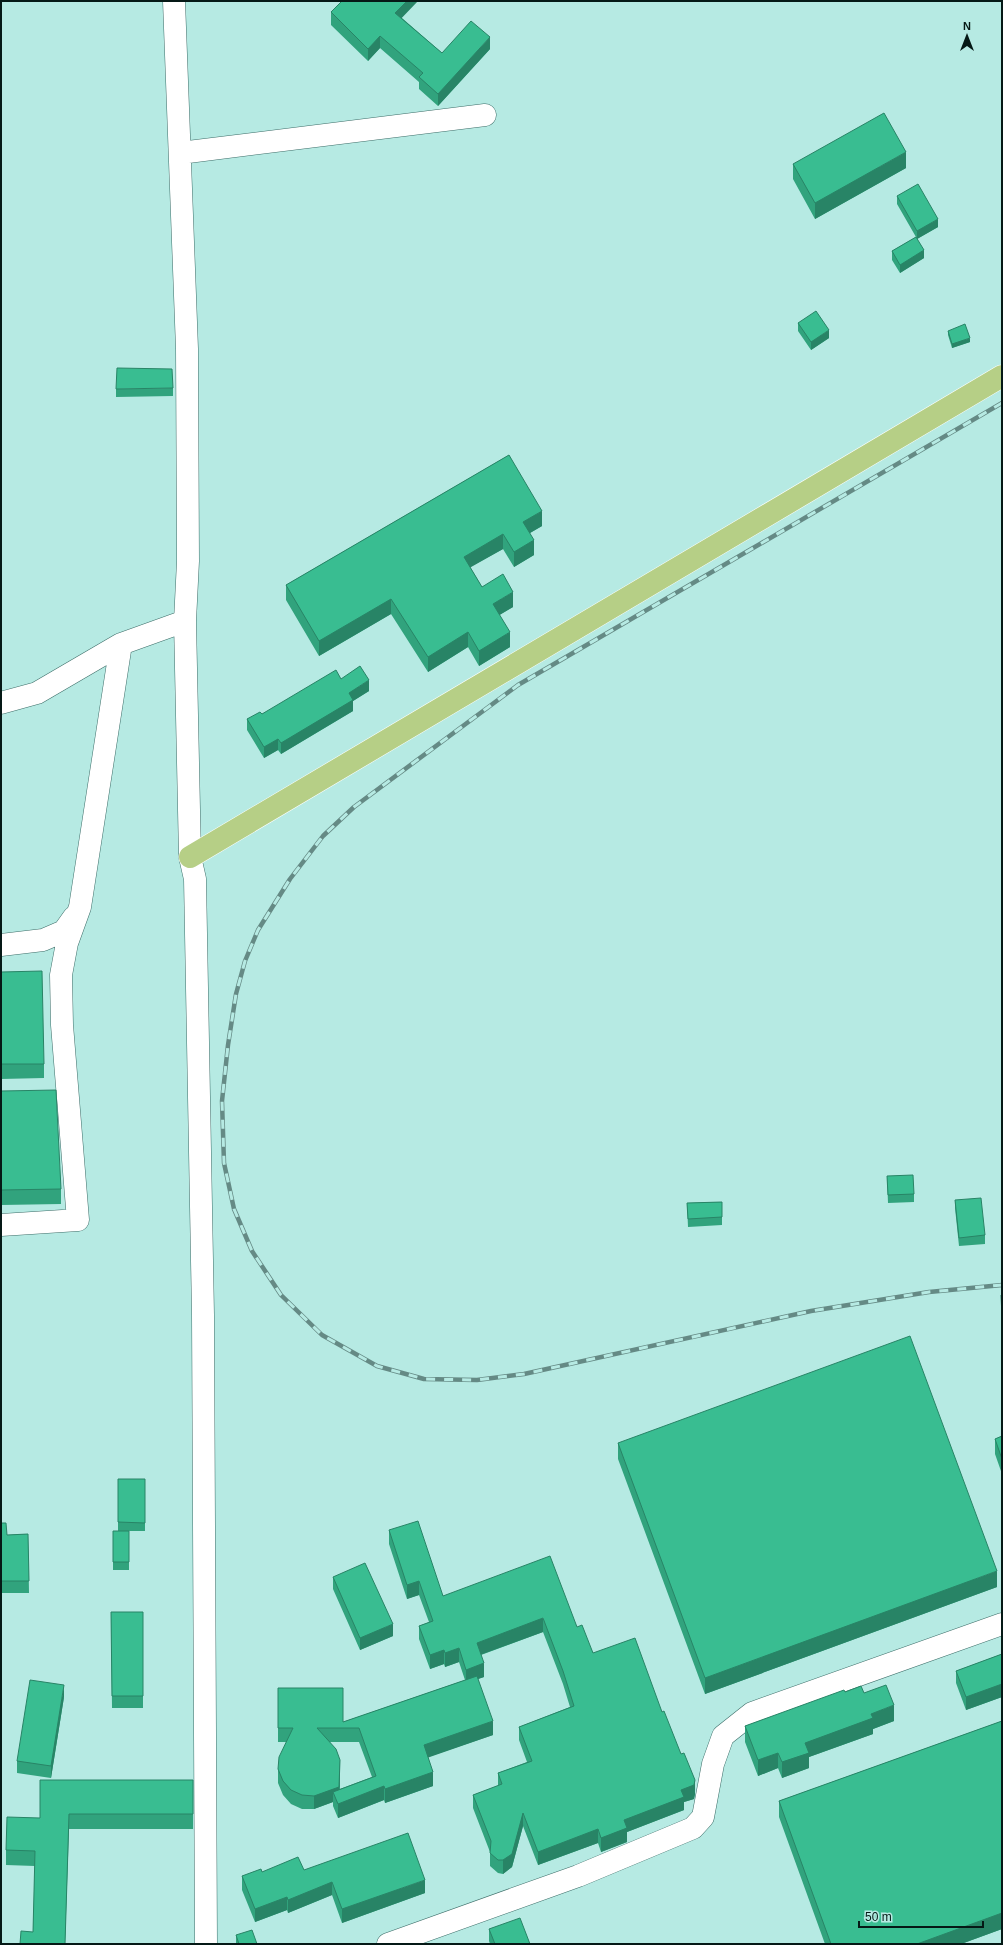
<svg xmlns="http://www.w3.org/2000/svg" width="1003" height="1945" font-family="Helvetica,sans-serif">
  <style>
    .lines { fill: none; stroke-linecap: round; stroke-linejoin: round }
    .minor-casing { stroke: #3c6d68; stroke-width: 23 }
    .major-casing { stroke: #fff; stroke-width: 23 }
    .minor { stroke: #fff; stroke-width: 22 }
    .major { stroke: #b6cf86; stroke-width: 22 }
    .rail-casing { stroke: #658a85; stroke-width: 4.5 }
    .rail { stroke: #b6eae3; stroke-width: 3; stroke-dasharray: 9; stroke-linecap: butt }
    .wall { fill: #31a37d; fill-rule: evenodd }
    .shaded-wall { fill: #288466 }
    .building { fill: #39bd91; stroke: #288466 }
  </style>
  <rect width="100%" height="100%" fill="#b6eae3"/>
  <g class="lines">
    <!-- minor casing -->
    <g class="minor-casing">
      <path id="minor" d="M 174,1 L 187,349 L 188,561 L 185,621 L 190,857 L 195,879 L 203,1315 L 206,1944
        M 180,153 L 485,115
        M 1,703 L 37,693 L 121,644 L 185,621
        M 1,945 L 43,940 L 64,931 L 74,917
        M 1,1225 L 78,1220 L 62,1025 L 61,975 L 67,943 L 80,907 L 121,644
        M 388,1944 L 578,1876 L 693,1828 L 703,1817 L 713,1764 L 723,1736 L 752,1713 L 1002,1624"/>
    </g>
    <!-- major casing -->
    <g class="major-casing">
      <path id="major" d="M 190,857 L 1002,376"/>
    </g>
    <!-- minor -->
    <use href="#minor" class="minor"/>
    <!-- major -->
    <use href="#major" class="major"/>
    <!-- rail casing -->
    <g class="rail-casing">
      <path id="rail" d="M 1002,403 L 518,685 L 354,807 L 323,836 L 290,879 L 258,930 L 245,961 L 236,994 L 228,1045 L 222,1101 L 224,1163 L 234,1209 L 252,1251 L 281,1295 L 322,1335 L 377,1366 L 424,1379 L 477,1380 L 524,1374 L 811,1311 L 929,1292 L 1002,1285"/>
    </g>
    <!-- rail -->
    <use href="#rail" class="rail"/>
  </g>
  <!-- wall -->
  <path class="wall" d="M 331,12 L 402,18 L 442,53 L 490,49 L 438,106 L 419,89 L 419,82 L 380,48 L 368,61 L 331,25 Z
    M 793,164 L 906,168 L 815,219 L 793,179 Z
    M 897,196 L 938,227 L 917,239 L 924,258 L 900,273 L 892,260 L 892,251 L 916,237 L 897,204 Z
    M 798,323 L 829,338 L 811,350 L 798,331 Z
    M 948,331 L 970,342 L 952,348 L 948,335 Z
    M 173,388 L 173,396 L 116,397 L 116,389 Z
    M 509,455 L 542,526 L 530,533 L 534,555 L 514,567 L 503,549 L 470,567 L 482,587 L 513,607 L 499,615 L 510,647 L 479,666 L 468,647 L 428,672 L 391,614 L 319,656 L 286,600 L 286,585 Z
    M 341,679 L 369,691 L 353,701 L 353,711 L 281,754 L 278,750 L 264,758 L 247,730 L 247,719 L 262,714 Z
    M 1,972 L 44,1064 L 44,1078 L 1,1079 Z
    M 1,1091 L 61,1189 L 61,1204 L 1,1205 Z
    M 887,1176 L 914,1194 L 914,1202 L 888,1203 Z
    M 955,1200 L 985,1235 L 985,1244 L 959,1246 L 955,1208 Z
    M 722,1202 L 722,1225 L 688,1227 L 687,1203 Z
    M 1002,1436 L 1002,1474 L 995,1454 L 995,1439 Z
    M 618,1443 L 997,1587 L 705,1694 L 618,1459 Z
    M 118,1479 L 145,1479 L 145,1531 L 118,1531 Z
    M 1,1523 L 7,1535 L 28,1534 L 29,1593 L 1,1593 Z
    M 389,1530 L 443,1596 L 577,1627 L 593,1653 L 662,1712 L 695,1794 L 694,1799 L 684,1802 L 684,1810 L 627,1832 L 627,1842 L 601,1852 L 598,1843 L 538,1865 L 523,1826 L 512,1867 L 503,1874 L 498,1873 L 490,1866 L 490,1852 L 473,1808 L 473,1795 L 498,1786 L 498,1773 L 527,1762 L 519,1740 L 519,1727 L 570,1707 L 563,1684 L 543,1632 L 481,1655 L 484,1677 L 478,1679 L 493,1735 L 428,1757 L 433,1786 L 385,1803 L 384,1800 L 338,1818 L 333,1806 L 333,1802 L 314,1809 L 302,1809 L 291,1804 L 283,1795 L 278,1783 L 278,1769 L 287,1742 L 278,1742 L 278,1688 L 343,1722 L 465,1680 L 459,1662 L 445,1667 L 444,1664 L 430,1669 L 419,1639 L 419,1626 L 429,1622 L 419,1595 L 407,1599 L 389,1544 ZM 330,1742 L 359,1742 L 372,1777 L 340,1789 L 340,1774 Z
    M 113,1531 L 129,1531 L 129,1570 L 113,1570 Z
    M 333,1577 L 393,1636 L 360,1650 L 333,1589 Z
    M 111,1612 L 143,1612 L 143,1708 L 112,1708 Z
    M 1002,1654 L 1002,1697 L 966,1710 L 956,1683 L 956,1671 Z
    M 845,1692 L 864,1693 L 894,1721 L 873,1729 L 873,1734 L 809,1757 L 809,1768 L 782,1778 L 778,1768 L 758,1776 L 745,1742 L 745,1726 Z
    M 64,1697 L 51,1778 L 17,1773 L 17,1761 Z
    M 1002,1721 L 1002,1929 L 961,1944 L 825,1944 L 779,1817 L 779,1801 Z
    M 193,1780 L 193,1829 L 69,1829 L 65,1944 L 20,1944 L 33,1932 L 35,1866 L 6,1865 L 6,1850 L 40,1818 Z
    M 304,1870 L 425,1893 L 342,1923 L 332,1895 L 288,1913 L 287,1910 L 255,1922 L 242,1890 L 242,1876 L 262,1872 Z
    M 489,1929 L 530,1944 L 490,1944 L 489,1941 Z
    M 236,1935 L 257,1944 L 236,1944 Z"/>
  <!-- shaded-wall -->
  <path class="shaded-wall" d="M 407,1 L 418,1 L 395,25 L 395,13 Z
    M 380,36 L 380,48 L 368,61 L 368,49 Z
    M 490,37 L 490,49 L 438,106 L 438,94 Z
    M 906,152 L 906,168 L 815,219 L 815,203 Z
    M 938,219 L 938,227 L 917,239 L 917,231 Z
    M 924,250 L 924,258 L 900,273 L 900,265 Z
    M 829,330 L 829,338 L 811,350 L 811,342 Z
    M 970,338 L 970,342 L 952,348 L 952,344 Z
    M 542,511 L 542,526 L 523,537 L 523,522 Z
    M 503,534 L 503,549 L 464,571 L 464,557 Z
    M 534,540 L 534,555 L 514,567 L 514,552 Z
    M 513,592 L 513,607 L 493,619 L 493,604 Z
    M 391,599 L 391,614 L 319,656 L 319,641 Z
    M 468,632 L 468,647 L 428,672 L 428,657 Z
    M 510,632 L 510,647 L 479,666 L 479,651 Z
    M 369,680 L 369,691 L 353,701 L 353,711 L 281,754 L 281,743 L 349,693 Z
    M 278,739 L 278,750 L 264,758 L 264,747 Z
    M 997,1571 L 997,1587 L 705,1694 L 705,1678 Z
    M 419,1581 L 419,1595 L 407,1599 L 407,1585 Z
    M 543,1618 L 543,1632 L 477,1656 L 477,1643 Z
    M 393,1624 L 393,1636 L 360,1650 L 360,1638 Z
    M 459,1648 L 459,1662 L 445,1667 L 445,1653 Z
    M 444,1650 L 444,1664 L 430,1669 L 430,1655 Z
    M 484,1663 L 484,1677 L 466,1683 L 466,1670 Z
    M 1002,1684 L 1002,1697 L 966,1710 L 966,1697 Z
    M 64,1685 L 64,1697 L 51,1778 L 51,1766 Z
    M 894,1705 L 894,1721 L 873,1729 L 873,1734 L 809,1757 L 809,1768 L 782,1778 L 782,1762 L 805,1743 L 871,1714 Z
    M 493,1721 L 493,1735 L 424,1759 L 424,1745 Z
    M 778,1753 L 778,1768 L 758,1776 L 758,1760 Z
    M 340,1760 L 339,1800 L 333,1792 L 333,1802 L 314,1809 L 314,1796 Z
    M 433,1772 L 433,1786 L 385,1803 L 385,1789 Z
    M 695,1780 L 695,1794 L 694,1799 L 684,1802 L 684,1810 L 627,1832 L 627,1842 L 601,1852 L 601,1838 L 624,1820 L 681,1790 Z
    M 384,1786 L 384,1800 L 338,1818 L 338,1804 Z
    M 523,1813 L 523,1826 L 512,1867 L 503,1874 L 503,1860 Z
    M 598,1829 L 598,1843 L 538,1865 L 538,1852 Z
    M 425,1880 L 425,1893 L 342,1923 L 342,1909 Z
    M 332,1882 L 332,1895 L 288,1913 L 288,1900 Z
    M 287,1897 L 287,1910 L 255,1922 L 255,1909 Z
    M 1002,1913 L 1002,1929 L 961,1944 L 917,1944 Z"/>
  <!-- building -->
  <path class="building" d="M 342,1 L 407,1 L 395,13 L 442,53 L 471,21 L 490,37 L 438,94 L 419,77 L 423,73 L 380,36 L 368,49 L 331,12 Z
    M 884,113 L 906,152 L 815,203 L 793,164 Z
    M 918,184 L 938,219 L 917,231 L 897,196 Z
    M 916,237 L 924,250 L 900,265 L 892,251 Z
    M 816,311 L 829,330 L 811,342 L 798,323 Z
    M 965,324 L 970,338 L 952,344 L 948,331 Z
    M 117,368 L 172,369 L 173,388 L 116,389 Z
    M 509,455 L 542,511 L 523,522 L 534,540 L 514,552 L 503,534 L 464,557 L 482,587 L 503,574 L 513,592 L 493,604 L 510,632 L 479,651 L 468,632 L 428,657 L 391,599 L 319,641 L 286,585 Z
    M 360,666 L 369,680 L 349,693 L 353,700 L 281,743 L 278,739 L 264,747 L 247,719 L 260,712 L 262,714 L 336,670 L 341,679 Z
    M 42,971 L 44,1064 L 1,1064 L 1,972 Z
    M 56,1090 L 61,1189 L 1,1190 L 1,1091 Z
    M 913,1175 L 914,1194 L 888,1195 L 887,1176 Z
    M 981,1198 L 985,1235 L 959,1238 L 955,1200 Z
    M 722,1202 L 722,1217 L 688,1219 L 687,1203 Z
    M 1002,1294 L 1002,1317 L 1001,1295 Z
    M 910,1336 L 997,1571 L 705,1678 L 618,1443 Z
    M 1002,1436 L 1002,1459 L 995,1439 Z
    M 118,1479 L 145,1479 L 145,1523 L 118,1522 Z
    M 418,1521 L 443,1596 L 550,1556 L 577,1627 L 582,1625 L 593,1653 L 635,1638 L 662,1712 L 664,1711 L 681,1754 L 684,1753 L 695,1780 L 694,1785 L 681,1790 L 684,1797 L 624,1820 L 627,1828 L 601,1838 L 598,1829 L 538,1852 L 523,1813 L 512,1854 L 503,1860 L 498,1860 L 490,1853 L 491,1841 L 473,1795 L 502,1784 L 498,1773 L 532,1761 L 519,1727 L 574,1706 L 563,1671 L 543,1618 L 477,1643 L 484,1663 L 466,1670 L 459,1648 L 445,1653 L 444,1650 L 430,1655 L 419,1626 L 433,1621 L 419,1581 L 407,1585 L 389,1530 Z
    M 1,1523 L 6,1523 L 7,1535 L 28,1534 L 29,1581 L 1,1581 Z
    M 113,1531 L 129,1531 L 129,1562 L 113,1562 Z
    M 365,1563 L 393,1624 L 360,1638 L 333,1577 Z
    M 111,1612 L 143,1612 L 143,1696 L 112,1696 Z
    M 1002,1654 L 1002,1684 L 966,1697 L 956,1671 Z
    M 477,1676 L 493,1721 L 424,1745 L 433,1772 L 385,1789 L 384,1786 L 338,1804 L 333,1792 L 376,1776 L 359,1728 L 317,1728 L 336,1749 L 340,1760 L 339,1787 L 314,1796 L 302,1795 L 291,1790 L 283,1781 L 278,1769 L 279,1757 L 293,1728 L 278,1728 L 278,1688 L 343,1688 L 343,1722 Z
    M 30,1680 L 64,1685 L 51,1766 L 17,1761 Z
    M 886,1685 L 894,1705 L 871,1714 L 873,1718 L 805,1743 L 809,1753 L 782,1762 L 778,1753 L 758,1760 L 745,1726 L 844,1690 L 845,1692 L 861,1686 L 864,1693 Z
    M 1002,1721 L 1002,1913 L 917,1944 L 831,1944 L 779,1801 Z
    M 40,1780 L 193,1780 L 193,1814 L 69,1814 L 65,1944 L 20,1944 L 21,1931 L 33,1932 L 35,1851 L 6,1850 L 7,1817 L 40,1818 Z
    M 408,1833 L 425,1880 L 342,1909 L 332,1882 L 288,1900 L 287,1897 L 255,1909 L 242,1876 L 261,1869 L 262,1872 L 298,1857 L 304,1870 Z
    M 520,1918 L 530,1944 L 495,1944 L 489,1929 Z
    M 252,1930 L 257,1944 L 239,1944 L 236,1935 Z"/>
  <!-- border -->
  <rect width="1003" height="1945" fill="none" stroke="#051916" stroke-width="4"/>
  <!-- north arrow -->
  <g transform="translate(967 36)" stroke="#b6eae3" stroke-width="3" paint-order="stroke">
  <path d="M0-3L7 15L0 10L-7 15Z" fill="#051916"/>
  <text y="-6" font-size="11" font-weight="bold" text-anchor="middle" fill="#051916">N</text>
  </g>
  <!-- scale -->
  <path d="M859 1921v6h124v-6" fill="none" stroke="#051916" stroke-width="2"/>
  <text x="865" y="1921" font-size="12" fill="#051916" stroke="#b6eae3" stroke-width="3" paint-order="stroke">50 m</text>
</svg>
